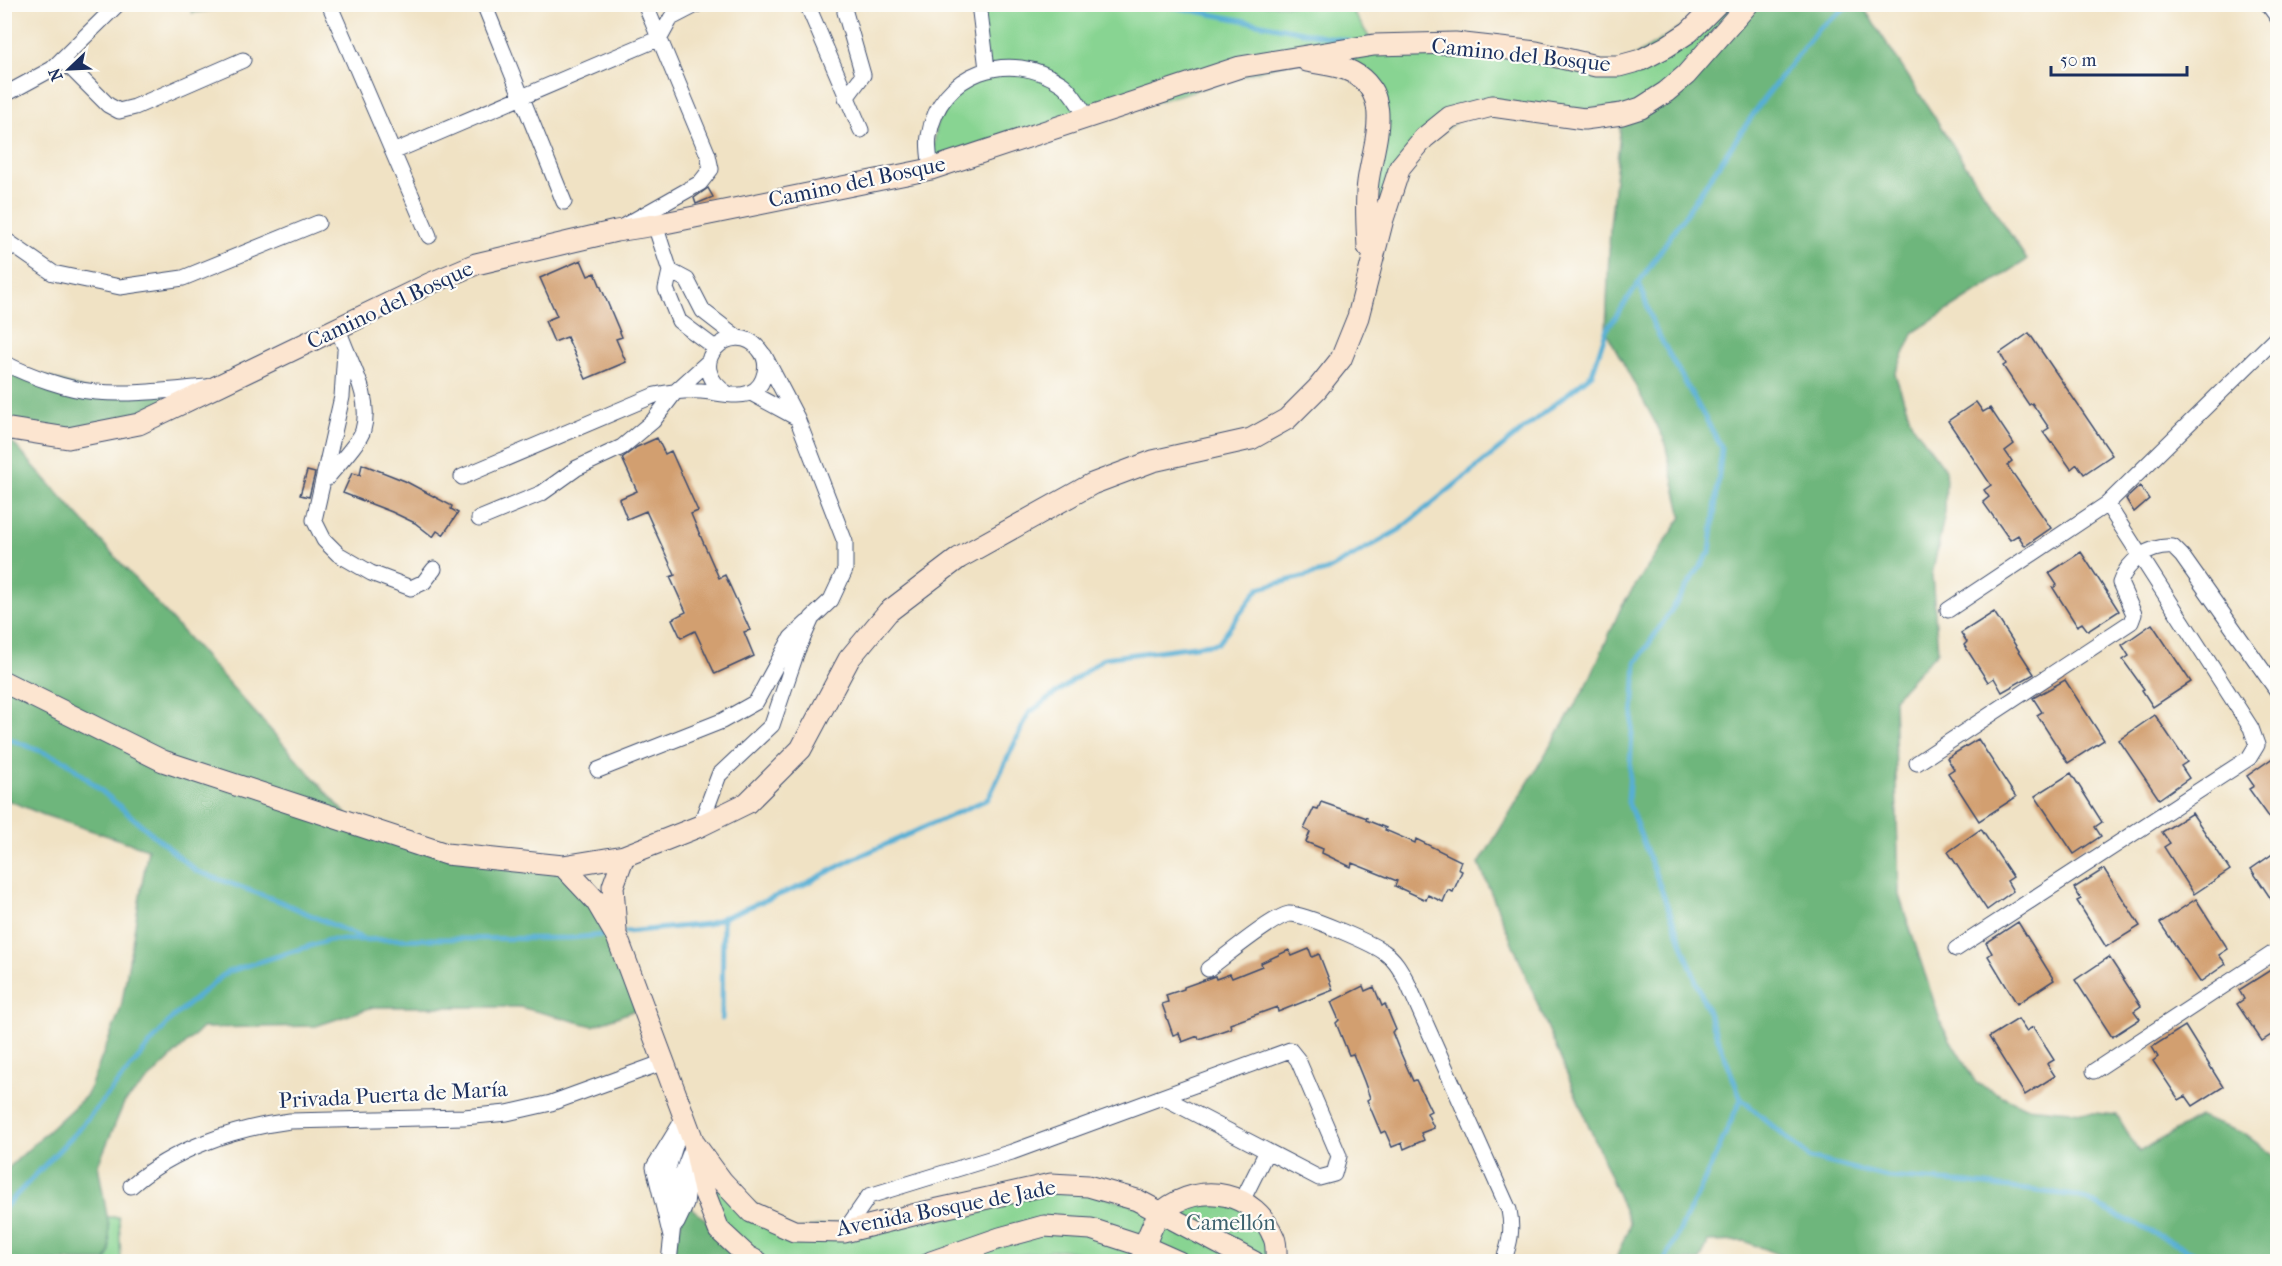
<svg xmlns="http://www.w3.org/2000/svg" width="2282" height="1266" font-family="'IM FELL French Canon',serif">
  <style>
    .green { fill: #88d492; stroke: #528278; stroke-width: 1.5 }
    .forest { fill: #6eb67c; stroke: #44726d; stroke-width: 1.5 }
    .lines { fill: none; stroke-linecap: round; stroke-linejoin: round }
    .stream { stroke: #57afd4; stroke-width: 5 }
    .building { fill: #d29f70 }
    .street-casing { stroke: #3b4a6d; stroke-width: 17 }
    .secondary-casing { stroke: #3b4a6d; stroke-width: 23 }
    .street { stroke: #fff; stroke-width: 15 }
    .secondary { stroke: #fce5d0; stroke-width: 21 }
    .labels { text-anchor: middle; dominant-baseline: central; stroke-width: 4.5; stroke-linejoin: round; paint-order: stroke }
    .street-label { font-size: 22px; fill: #1b2f5e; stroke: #fdfcf7 }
    .park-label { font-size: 22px; fill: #3c616e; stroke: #fdfcf7 }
  </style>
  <rect width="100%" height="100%" fill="#fdfcf7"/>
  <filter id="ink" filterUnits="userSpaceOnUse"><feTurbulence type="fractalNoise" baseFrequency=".0167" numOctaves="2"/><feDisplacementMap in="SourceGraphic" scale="12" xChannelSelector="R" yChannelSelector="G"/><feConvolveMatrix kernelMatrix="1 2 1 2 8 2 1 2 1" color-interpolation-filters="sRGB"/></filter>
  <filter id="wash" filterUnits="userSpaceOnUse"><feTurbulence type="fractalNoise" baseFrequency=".008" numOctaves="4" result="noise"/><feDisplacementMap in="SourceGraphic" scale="24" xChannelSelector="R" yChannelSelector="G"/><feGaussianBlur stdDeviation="1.35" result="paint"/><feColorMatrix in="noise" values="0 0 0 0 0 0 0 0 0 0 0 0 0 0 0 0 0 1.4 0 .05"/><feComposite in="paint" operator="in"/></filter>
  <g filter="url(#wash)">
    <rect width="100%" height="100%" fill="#f0e2c4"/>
    <!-- green -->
    <path class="green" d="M 979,5 L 1349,5 L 1374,45 L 1619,66 L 1717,5 L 1748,5 L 1641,108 L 1470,110 L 1400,167 L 1370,271 L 1368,85 L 1299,59 L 931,169 L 939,107 L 987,68 Z
      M 722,1181 L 794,1231 L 1051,1184 L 1162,1212 L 1191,1195 L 1242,1201 L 1276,1261 L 1126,1261 L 1062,1250 L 1021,1255 L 1000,1262 L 747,1261 L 704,1191 Z
      M 107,1217 L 119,1217 L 121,1261 L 106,1262 L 110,1252 Z"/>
    <!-- forest -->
    <path class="forest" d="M 189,4 L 244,4 L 244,5 L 192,13 Z
      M 1748,5 L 1862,5 L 2027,260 L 1914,332 L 1895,374 L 1912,424 L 1946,470 L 1945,513 L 1932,575 L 1938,651 L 1894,698 L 1899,895 L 1942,1026 L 1976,1083 L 2025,1107 L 2117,1115 L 2139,1152 L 2199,1117 L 2243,1133 L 2277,1158 L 2277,1261 L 1798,1262 L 1744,1241 L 1708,1242 L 1700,1261 L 1615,1261 L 1630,1224 L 1479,864 L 1587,685 L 1622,605 L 1682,517 L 1664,439 L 1606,331 L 1610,226 L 1622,114 L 1666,92 Z
      M 4,363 L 94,392 L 216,387 L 68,438 L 5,428 Z
      M 4,433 L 356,825 L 446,854 L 563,866 L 596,901 L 643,1007 L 593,1026 L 520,1007 L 373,1007 L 316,1026 L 202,1028 L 124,1103 L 98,1165 L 109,1227 L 110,1252 L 106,1261 L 5,1261 L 5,1171 L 87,1095 L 121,1008 L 148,849 L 44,815 L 5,799 Z
      M 686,1204 L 719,1230 L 747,1261 L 669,1262 Z"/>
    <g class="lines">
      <!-- stream -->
      <path class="stream" d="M 1159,4 L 1349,41
        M 1639,282 L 1654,327 L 1722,448 L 1710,552 L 1636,663 L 1628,802 L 1741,1099 L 1810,1158 L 1888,1177 L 1969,1183 L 2078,1196 L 2194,1253 L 2200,1262
        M 4,737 L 66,761 L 196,871 L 279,901 L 362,938
        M 626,932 L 707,924 L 801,886 L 853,859 L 988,799 L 1029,713 L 1104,658 L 1218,643 L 1259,588 L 1326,571 L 1399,530 L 1592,374 L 1606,331 L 1763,100 L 1819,28 L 1852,4
        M 722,1019 L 723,917
        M 4,1208 L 79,1129 L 172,1018 L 227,972 L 329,940 L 571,938 L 603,935
        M 1664,1262 L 1700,1190 L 1741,1099"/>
    </g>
    <g id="blocks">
      <!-- building -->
      <path class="building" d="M 708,188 L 713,197 L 696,204 L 694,198 Z
        M 581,260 L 588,276 L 595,273 L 622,337 L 616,339 L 626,362 L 586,379 L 567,337 L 554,342 L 545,321 L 557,316 L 540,278 Z
        M 2029,333 L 2112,455 L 2084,474 L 2077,464 L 2071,469 L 2052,442 L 2051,443 L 2043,432 L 2049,428 L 2032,403 L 2029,405 L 2003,366 L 2006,364 L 2000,353 Z
        M 1976,402 L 1983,412 L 1990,408 L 2014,444 L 2005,451 L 2012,461 L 2007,465 L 2051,528 L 2025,546 L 2018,535 L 2010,540 L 1983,502 L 1989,497 L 1984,490 L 1991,485 L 1948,421 Z
        M 657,438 L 665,454 L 671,451 L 698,511 L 691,514 L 700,535 L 719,578 L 725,575 L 750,630 L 744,632 L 754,656 L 715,674 L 695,631 L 681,638 L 672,619 L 686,612 L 670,577 L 675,575 L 646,511 L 627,519 L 619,499 L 637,491 L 622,458 L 637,447 Z
        M 362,464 L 405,481 L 452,506 L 451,509 L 458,513 L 443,535 L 437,531 L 433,537 L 415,523 L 392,512 L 343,493 L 352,473 L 360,475 Z
        M 307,471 L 315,473 L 309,497 L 300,495 Z
        M 2140,486 L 2149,499 L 2134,512 L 2126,499 Z
        M 2081,552 L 2119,611 L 2088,631 L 2082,623 L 2077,626 L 2053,588 L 2057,585 L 2049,573 Z
        M 1994,612 L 2034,674 L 2002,692 L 1994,678 L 1988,682 L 1964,645 L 1967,642 L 1961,633 Z
        M 2152,624 L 2191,682 L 2153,707 L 2142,690 L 2144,689 L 2123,660 L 2129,656 L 2122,645 Z
        M 2065,680 L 2104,740 L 2068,763 L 2037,715 L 2042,712 L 2033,698 Z
        M 2155,715 L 2187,762 L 2181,766 L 2189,778 L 2159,799 L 2119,740 Z
        M 1978,739 L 2016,797 L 1979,821 L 1948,773 L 1954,769 L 1947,758 Z
        M 2277,755 L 2277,828 L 2249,789 L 2254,786 L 2247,776 Z
        M 2071,773 L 2102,822 L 2095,827 L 2101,836 L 2074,854 L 2035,796 Z
        M 1321,802 L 1367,818 L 1366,820 L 1386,828 L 1385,830 L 1415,843 L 1416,839 L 1461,861 L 1458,869 L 1462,871 L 1453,892 L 1448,890 L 1443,902 L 1428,895 L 1426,900 L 1395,886 L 1397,881 L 1352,863 L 1351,867 L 1322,853 L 1323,849 L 1306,842 L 1310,832 L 1304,829 L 1314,808 L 1318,809 Z
        M 2192,813 L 2230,870 L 2194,894 L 2164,847 L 2170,843 L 2162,832 Z
        M 1981,829 L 2013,877 L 2007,881 L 2013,891 L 1987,910 L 1948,852 Z
        M 2277,851 L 2277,908 L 2251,869 Z
        M 2104,869 L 2140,926 L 2106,947 L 2077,901 L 2081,899 L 2074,888 Z
        M 2196,899 L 2228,949 L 2219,955 L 2226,964 L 2200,982 L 2160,923 Z
        M 2018,922 L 2054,980 L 2017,1004 L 1988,956 L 1992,953 L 1986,943 Z
        M 1309,949 L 1312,957 L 1319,954 L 1333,990 L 1278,1012 L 1277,1007 L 1230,1024 L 1231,1028 L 1199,1039 L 1198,1036 L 1182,1042 L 1179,1033 L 1173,1035 L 1162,1004 L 1168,1002 L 1166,995 L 1184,989 L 1184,987 L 1215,976 L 1216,979 L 1230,974 L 1232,978 L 1262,966 L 1261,963 L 1289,950 L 1292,956 Z
        M 2109,957 L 2141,1006 L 2134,1011 L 2140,1019 L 2112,1037 L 2075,980 Z
        M 2272,969 L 2277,978 L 2277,1031 L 2262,1041 L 2237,1004 L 2244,999 L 2239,990 Z
        M 1363,986 L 1365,991 L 1374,987 L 1382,1006 L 1385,1004 L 1396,1030 L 1392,1032 L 1398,1047 L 1413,1081 L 1416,1080 L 1431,1111 L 1427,1113 L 1434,1128 L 1421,1133 L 1424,1140 L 1404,1149 L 1402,1143 L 1392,1147 L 1385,1131 L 1381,1133 L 1367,1100 L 1370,1098 L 1364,1081 L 1353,1054 L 1349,1055 L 1336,1023 L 1339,1020 L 1331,1002 Z
        M 2018,1019 L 2026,1031 L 2033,1027 L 2054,1060 L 2047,1064 L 2055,1076 L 2025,1095 L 1989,1037 Z
        M 2185,1026 L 2223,1087 L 2193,1106 L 2186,1096 L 2179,1100 L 2153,1061 L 2158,1057 L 2152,1047 Z"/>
    </g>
  </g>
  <g filter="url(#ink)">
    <use href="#blocks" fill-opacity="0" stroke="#3b4a6d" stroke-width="1.5"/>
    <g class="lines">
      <!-- street casing -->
      <g class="street-casing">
        <path id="street" d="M 484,4 L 564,202
          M 807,4 L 861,130
          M 979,4 L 987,69
          M 2268,4 L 2278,18
          M 330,6 L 429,236
          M 845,12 L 863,75 L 846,98
          M 62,59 L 108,105 L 119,111 L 135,107 L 243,60
          M 4,95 L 52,69 L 118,4
          M 393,152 L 660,38 L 671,18 L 698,4
          M 931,169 C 930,159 927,146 929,136 C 939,72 1010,48 1062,84 C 1072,91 1080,107 1087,117
          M 655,225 L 670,271 L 666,289 L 679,321 L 715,348
          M 624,226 L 700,183 L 711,169 L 708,155 L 645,4
          M 4,239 L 53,273 L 120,287 L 183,278 L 318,223
          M 670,271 L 687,280 L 703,311 L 738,338
          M 345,351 L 342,397 L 314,520 L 324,540 L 338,554 L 371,573 L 411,588 L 424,582 L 434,569
          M 4,363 C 30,376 68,390 96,392 C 133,395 170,390 207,387
          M 751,393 L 797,418
          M 462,477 L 655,395 C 670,392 685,390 701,391 C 720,392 753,405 763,379 C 767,369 767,358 759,349 C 733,317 680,364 728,394
          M 327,478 C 335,468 361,440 363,430 C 373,395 348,361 338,328
          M 479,519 L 542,493 L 577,468 L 622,447 L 653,421 L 676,391 L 709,361
          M 1948,610 L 2107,504 L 2278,336
          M 1917,763 L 2131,622 L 2134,614 L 2120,583 C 2127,561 2150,545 2173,547 L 2182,556 L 2278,692
          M 598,770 L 722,721 L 756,702 L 791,638 L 807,623
          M 700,826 L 719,775 L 772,725 L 797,651 L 812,618 L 831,600 L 845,570 L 845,542 L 797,418 L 764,355
          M 1956,949 L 2249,758 L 2257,745 L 2251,728 L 2107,504
          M 1208,969 C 1225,957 1272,917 1289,914 C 1303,913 1371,943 1384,952 C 1395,959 1401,971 1407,982 L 1509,1210 C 1513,1230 1510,1243 1503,1262
          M 2094,1071 L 2278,950
          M 131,1186 C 173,1149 235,1128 290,1121 L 464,1117 L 507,1113 L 551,1103 L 664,1062
          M 669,1198 L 668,1168 L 676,1143
          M 1242,1201 L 1267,1151
          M 677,1223 L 686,1204 L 690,1169
          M 844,1232 L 869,1196 L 1012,1152 L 1290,1050 L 1298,1060 L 1339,1156 L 1334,1174 L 1319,1178 L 1163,1097
          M 671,1237 L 654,1167 L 684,1118
          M 669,1262 L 677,1187 L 694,1143"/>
      </g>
      <!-- secondary casing -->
      <g class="secondary-casing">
        <path id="secondary" d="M 1307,61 C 1320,64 1339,65 1352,72 C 1395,95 1373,144 1368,182 C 1365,202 1367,226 1368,247
          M 4,428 L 68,438 L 139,424 L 429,284 L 476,264 L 616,231 L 655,225 L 931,169 L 1240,67 L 1374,45 L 1455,43 L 1536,52 L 1596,66 L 1619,66 L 1641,60 L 1666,47 L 1689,32 L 1717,4
          M 4,682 L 163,761 L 446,854 L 563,866 L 624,856 L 700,826 L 747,803 L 801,749 L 849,659 L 888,612 L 959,558 L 1092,484 L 1153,461 L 1251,439 L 1287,419 L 1317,389 L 1341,359 L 1358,317 L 1383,219 L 1400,167 L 1424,138 L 1450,117 L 1492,106 L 1584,119 L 1622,114 L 1641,108 L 1666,92 L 1686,75 L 1748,4
          M 563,866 L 596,901 L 617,937 L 694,1143 L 704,1191 L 719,1230 L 747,1256 L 758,1262
          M 616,931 L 613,886 L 624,856
          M 694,1143 L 722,1181 L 751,1212 L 794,1231 L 844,1232 L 925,1212 L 1051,1184 L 1088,1186 L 1137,1200 L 1254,1262
          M 931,1262 L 1000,1238 L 1044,1226 L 1091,1229 L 1143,1246 L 1179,1262
          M 1142,1262 C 1143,1247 1152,1221 1163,1211 C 1201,1180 1256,1192 1274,1238 C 1277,1245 1276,1255 1276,1262"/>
      </g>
      <!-- street -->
      <use href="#street" class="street"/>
      <!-- secondary -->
      <use href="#secondary" class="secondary"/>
    </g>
  </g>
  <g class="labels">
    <!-- street labels -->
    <g class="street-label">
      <text transform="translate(1521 55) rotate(6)">Camino del Bosque</text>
      <text transform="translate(857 182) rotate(-12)">Camino del Bosque</text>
      <text transform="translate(390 305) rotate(-25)">Camino del Bosque</text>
      <text transform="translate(393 1095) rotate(-3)">Privada Puerta de María</text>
      <text transform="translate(946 1208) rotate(-11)">Avenida Bosque de Jade</text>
    </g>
    <!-- park labels -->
    <g class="park-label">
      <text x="1231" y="1223">Camellón</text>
    </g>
  </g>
  <!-- margin -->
  <rect width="2282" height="1266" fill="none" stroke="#fdfcf7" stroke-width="24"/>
  <!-- north arrow -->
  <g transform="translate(69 69) rotate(247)" stroke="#fdfcf7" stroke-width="4.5" paint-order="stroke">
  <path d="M0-4.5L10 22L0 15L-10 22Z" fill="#1b2f5e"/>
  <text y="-9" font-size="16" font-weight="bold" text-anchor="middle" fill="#1b2f5e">N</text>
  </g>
  <!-- scale -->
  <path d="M2051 66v9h136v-9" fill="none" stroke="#1b2f5e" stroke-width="3"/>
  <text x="2060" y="66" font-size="18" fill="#1b2f5e" stroke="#fdfcf7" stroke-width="4.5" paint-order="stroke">50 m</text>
</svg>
